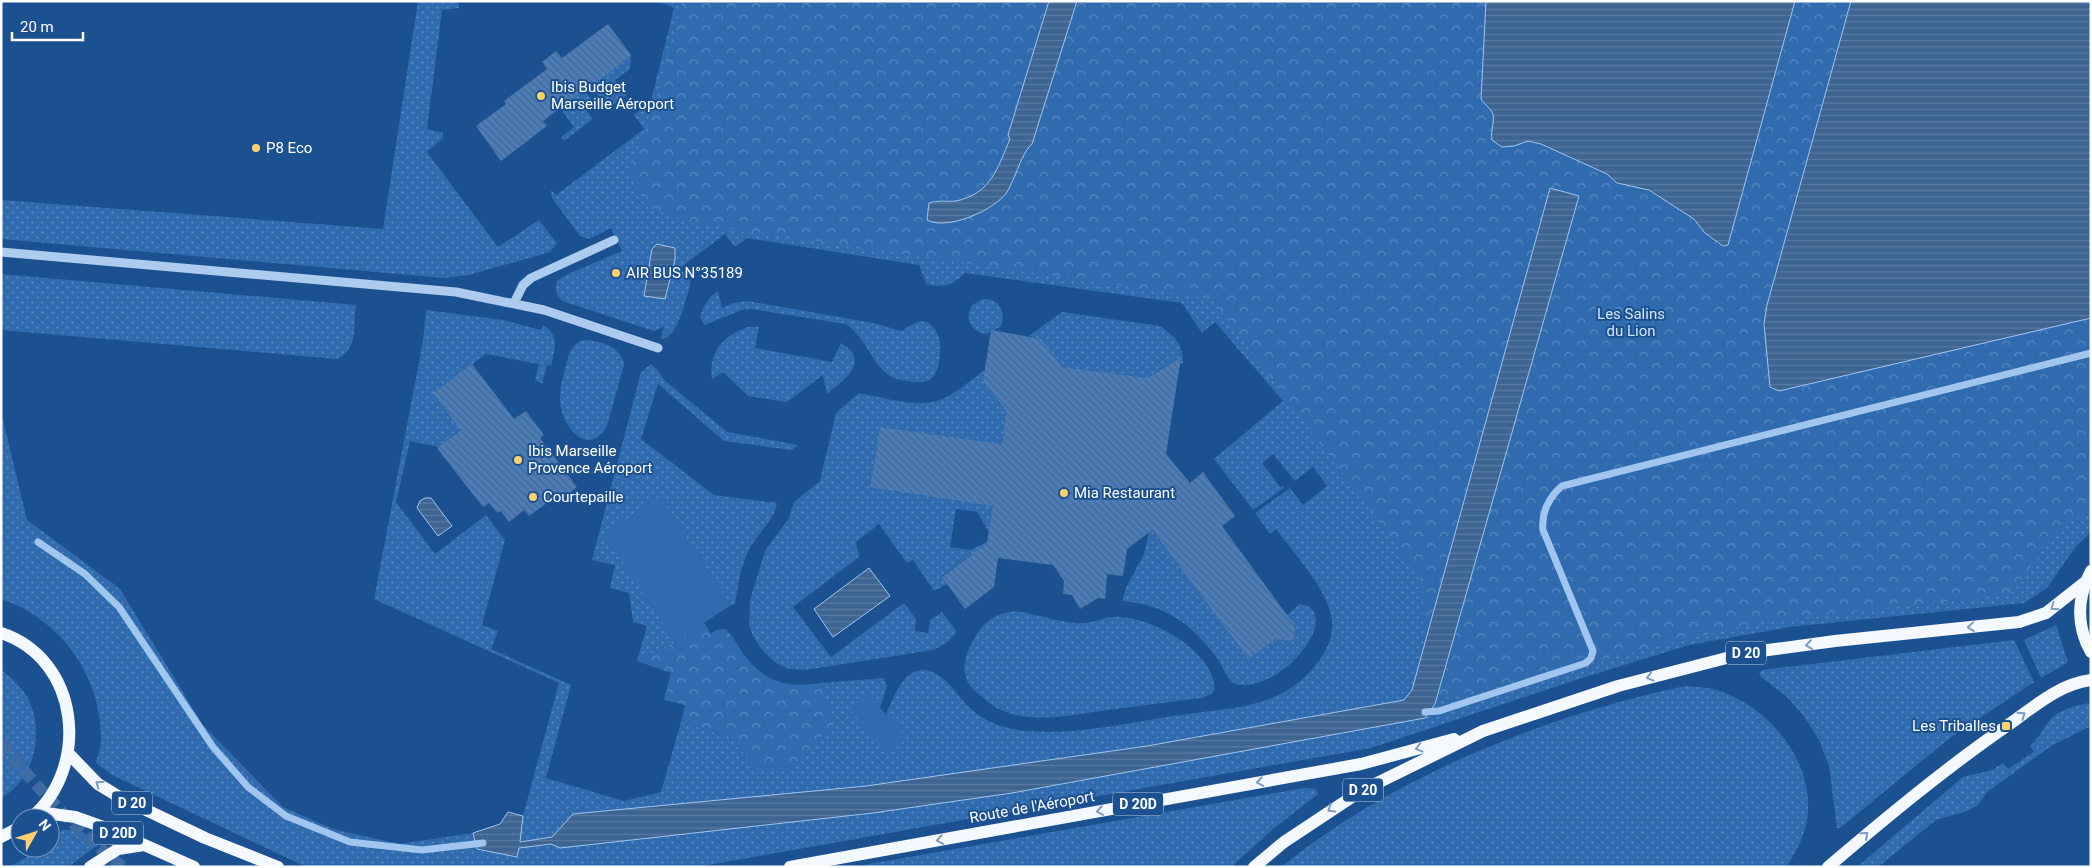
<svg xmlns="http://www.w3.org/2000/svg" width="2092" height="868" font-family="Roboto,sans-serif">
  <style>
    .grass { fill: url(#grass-dots) }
    .forest { fill: url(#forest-crowns) }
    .garden { fill: #306baf }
    .water { fill: url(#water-rules); stroke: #a0c6f0 }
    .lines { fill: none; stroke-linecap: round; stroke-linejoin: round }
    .stream { stroke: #a0c6f0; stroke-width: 7 }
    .building { fill: url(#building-back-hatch) }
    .major-tunnel { stroke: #3e6ba2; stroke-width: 12; stroke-dasharray: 12 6; stroke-linecap: butt }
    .minor { stroke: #accbee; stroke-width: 9 }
    .major { stroke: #f4f8ff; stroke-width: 12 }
    .oneway { stroke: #7d9cc2 }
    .poi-dot { fill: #fed16b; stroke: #1c5191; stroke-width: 2 }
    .labels { text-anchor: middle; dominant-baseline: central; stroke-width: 4; stroke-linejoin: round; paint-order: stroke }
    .shield { fill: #1c5191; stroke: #bbcbde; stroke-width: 1 }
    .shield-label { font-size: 14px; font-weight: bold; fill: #fff }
    .poi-label { font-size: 15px; fill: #fff; stroke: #1c5191; text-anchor: start }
    .park-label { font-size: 15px; fill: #d2e5fa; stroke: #1c5191 }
    .street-label { font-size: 15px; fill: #fff; stroke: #1c5191 }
  </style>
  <defs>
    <pattern id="grass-dots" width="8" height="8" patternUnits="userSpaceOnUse" patternTransform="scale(1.25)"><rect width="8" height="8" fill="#306baf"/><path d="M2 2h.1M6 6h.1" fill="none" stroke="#5989bf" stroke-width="1.8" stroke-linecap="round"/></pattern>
    <pattern id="forest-crowns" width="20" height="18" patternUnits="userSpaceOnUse" patternTransform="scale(1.25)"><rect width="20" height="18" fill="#306baf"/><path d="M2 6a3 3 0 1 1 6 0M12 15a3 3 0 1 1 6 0" fill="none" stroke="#5989bf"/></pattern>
    <pattern id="water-rules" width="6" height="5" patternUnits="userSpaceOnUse" patternTransform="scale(1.25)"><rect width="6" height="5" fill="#3e6492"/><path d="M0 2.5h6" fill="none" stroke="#5b7ba2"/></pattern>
    <pattern id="building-back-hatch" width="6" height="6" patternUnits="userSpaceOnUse" patternTransform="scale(1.25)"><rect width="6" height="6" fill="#4a7dba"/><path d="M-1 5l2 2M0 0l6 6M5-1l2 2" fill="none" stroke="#4b6788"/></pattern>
  </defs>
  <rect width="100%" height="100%" fill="#1c5191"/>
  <!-- grass -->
  <path class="grass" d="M 418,1 L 457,1 L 459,5 L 459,8 L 442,10 L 427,129 L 443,133 L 443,138 L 427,152 L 498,247 L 539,220 L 557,243 L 550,252 L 469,275 L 444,278 L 1,239 L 1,200 L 383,229 Z
    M 658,1 L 1049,1 L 2091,318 L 2091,532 L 2074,549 L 2047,588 L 2024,603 L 1790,627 L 1689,645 L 1579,679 L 1371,748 L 697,867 L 306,867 L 112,775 L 96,763 C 98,754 102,745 101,736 C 100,674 60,619 1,599 L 1,412 L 27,520 L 120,589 L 203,725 L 283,807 L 333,829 L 399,844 L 473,833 L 477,849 L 517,857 L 519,848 L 552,844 L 560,848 L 873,813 L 1012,793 L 1425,718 L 1433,710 L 1412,690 L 1404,700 L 1147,746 L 866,786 L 573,814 L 552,837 L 519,842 L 523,816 L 559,683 L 374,599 L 423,341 L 426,310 L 503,320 L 541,330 L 543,325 C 560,336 555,348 551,366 L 547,365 L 542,384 L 535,380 L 539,364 L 486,354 L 434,393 L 462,429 L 438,447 L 410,441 L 396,502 L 435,554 L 486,515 L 505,540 L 482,625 L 498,631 L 491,649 L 571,685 L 546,778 L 624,801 L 661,792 L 681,722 L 728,736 L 758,769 L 832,725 L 821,683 L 884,678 L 887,686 L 880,708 L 867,694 L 907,737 L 886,714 C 893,699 902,671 922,670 C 944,670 957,696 971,709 C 988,724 1008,730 1030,731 C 1079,735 1131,722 1180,715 C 1213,710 1253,709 1283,693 C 1306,680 1335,650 1332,621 C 1329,590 1294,554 1276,529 L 1270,534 L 1255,513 L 1290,488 L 1303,505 L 1327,486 L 1313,467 L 1295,481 L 1273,454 L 1262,463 L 1280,487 L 1283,486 L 1284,488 L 1253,510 L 1214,459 L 1283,401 L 1215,322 L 1202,333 L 1182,303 L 965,273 C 952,285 944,289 926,284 L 919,265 L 747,238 L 735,247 L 725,234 L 680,268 L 691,282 C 686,296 679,339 661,339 L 664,326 L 654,331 L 562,301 L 557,295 L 556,287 L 557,281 L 566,275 L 622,251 L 611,228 L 589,239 L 580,236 L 552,198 L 551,190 L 556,195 L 644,129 L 634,115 L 651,101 L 674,8 Z
    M 631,55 L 630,69 L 615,80 L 627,95 L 609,108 L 590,86 L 592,86 Z
    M 584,90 L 594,103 L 586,110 L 593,119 L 564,141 L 561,137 L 574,127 L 560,108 Z
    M 1,274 L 356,305 C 353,325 359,349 337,359 L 1,330 Z
    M 718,291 L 722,308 L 733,303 L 747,301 L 873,323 L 901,331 C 907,328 913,324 918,322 C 931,318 939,334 940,343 C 941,355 939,377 927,381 C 921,383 914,382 908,381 C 873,380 872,341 846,324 L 751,309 L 741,310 L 705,325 L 700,318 C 703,306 708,298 718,291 Z
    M 983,299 C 999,298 1006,311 1001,326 L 987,334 C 971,332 964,319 972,305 Z
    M 1062,312 L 1160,326 C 1175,336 1183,344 1183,363 L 1180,364 L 1180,357 L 1148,378 L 1062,367 L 1041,339 L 1029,336 Z
    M 748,327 L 759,327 L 755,348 L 832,362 L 841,343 C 872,361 843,381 827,394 L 823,375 L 787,402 L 748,396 L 723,372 L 712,379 C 708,352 724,335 748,327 Z
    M 582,340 C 599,340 622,346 624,365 L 607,426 C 590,456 566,432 561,408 C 558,394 562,382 565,369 C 568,357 570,346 582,340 Z
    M 651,364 L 659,371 L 663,379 L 727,432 L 798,445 L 792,450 L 724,441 L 658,384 L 641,439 L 714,495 L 777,503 C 774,522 756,534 748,552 C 740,568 738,586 735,604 L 731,605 L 660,498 L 605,534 L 675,642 L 637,661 L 647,626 L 633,622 L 629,593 L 610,588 L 615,565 L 592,560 L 641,372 Z
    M 985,370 L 983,381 L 1006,411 L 1001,452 L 987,442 L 880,427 L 870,486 L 994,502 L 989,532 L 977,512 L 956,509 L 950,547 L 971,550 L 988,541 L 984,564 L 972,554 L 942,576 L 947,584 L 934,591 L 913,560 L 907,563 L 879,524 L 856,542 L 859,557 L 793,607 L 831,657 L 904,603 L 916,619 L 915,631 L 928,633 L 930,620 L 942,612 L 957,632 L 945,644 L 933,650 L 805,670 L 789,669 L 776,663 L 764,652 L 754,638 L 749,625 L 750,600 L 765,551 L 789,518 L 794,502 L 820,481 L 836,413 L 859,393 C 879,397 912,406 932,402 C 951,399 970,380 985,370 Z
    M 1150,528 L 1249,658 L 1287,615 L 1300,604 C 1344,611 1288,688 1240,685 C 1237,685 1233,683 1230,680 C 1225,674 1222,665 1217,658 C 1206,643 1191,627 1176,618 C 1159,607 1142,603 1122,601 L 1126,588 L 1144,554 Z
    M 1015,611 C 1036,614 1058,622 1079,623 C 1091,624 1101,618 1113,617 C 1147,614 1214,650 1215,689 L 1211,694 L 1202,698 C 1170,702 1139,706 1108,710 C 1076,714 1037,724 1006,712 C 994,708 984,699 975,691 C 960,678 963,658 972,643 C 982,623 993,614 1015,611 Z
    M 2056,625 L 2068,662 L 2041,678 L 2024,640 Z
    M 2014,640 L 2034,682 L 1950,738 L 1840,828 L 1837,828 L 1829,766 L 1819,740 L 1803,715 L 1786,696 L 1762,678 L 1759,673 L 1762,670 Z
    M 1,669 C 13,680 27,691 32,708 C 43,740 32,781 1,798 Z
    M 1686,686 C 1696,687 1707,687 1716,690 C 1771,706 1819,767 1806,825 C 1803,840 1794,854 1787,867 L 1281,867 C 1392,777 1546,715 1686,686 Z
    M 2091,703 L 2091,726 L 2051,746 L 1987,792 L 1978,805 L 1967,811 L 1936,820 L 1878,867 L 1857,867 L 1963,777 L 1992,770 L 2003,763 L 2008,769 L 2034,752 L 2030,746 C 2039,738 2043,729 2050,720 C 2058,710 2079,704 2091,703 Z
    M 1304,788 L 1316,789 L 1318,794 L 1272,830 L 1231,867 L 852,867 Z
    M 62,830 L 76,830 L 103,841 L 68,867 L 9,867 L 43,848 L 50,848 L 50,842 Z"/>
  <!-- forest -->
  <path class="forest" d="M 682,1 L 2091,1 L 2091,513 L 2062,524 L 2011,594 L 1755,623 L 1426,702 L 1421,578 L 1212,299 L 693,223 L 647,207 L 628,170 L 650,121 Z
    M 704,622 L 711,634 L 716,630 L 725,629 C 735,637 738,648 746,657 C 767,684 789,688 821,683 L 833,725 L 792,768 L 758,769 L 728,736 L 681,722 L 685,705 L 664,700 L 671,673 L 637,661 L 675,642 Z"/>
  <!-- garden -->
  <path class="garden" d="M 660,497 L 731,605 L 675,642 L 604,534 Z
    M 867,694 L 907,737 L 891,753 L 850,710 Z"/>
  <!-- water -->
  <path class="water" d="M 1049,1 L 1077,1 L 1032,144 C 1022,152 1015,179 1007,192 C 995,210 947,231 927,220 L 929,203 C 938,200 947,202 956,201 C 991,194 998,167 1010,139 L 1008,135 Z
    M 1486,1 L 1795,1 L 1728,245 L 1723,246 L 1705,233 L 1694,219 L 1649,190 L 1617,183 L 1607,174 L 1541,144 L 1528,141 L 1514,146 L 1502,147 L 1492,140 C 1490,131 1496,119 1492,112 C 1489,107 1484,104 1481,99 Z
    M 1851,1 L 2091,1 L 2091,318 L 1779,391 L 1770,387 L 1764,324 L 1767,305 Z
    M 1550,188 L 1579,196 L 1435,704 L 1425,718 L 1012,793 L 873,813 L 560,848 L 551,844 L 519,848 L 517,857 L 477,849 L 473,833 L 500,824 L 508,812 L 523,816 L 520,842 L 552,837 L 573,814 L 866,786 L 1147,746 L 1404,700 L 1412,690 Z
    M 657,244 L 675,248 L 675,260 L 665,299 L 644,296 L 652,249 Z
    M 425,498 L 431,498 L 452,526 L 438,536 L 417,508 L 420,501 Z
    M 869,568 L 890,596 L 833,637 L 814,609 Z"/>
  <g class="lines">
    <!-- stream -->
    <path class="stream" d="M 38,542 L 85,574 L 119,607 L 213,747 L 248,787 L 286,816 L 350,842 L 422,850 L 483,843
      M 1425,712 L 1439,711 L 1586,663 L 1591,658 L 1593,651 L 1543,530 C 1541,513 1549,497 1562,486 L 2091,353"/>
  </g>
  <!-- building -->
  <path class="building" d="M 608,24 L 631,55 L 585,92 L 584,90 L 543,121 L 547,126 L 501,161 L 476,126 L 506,104 L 504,101 L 547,69 L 542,62 L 556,51 L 562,58 Z
    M 991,330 L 1041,339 L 1062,367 L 1148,378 L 1181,357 L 1166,454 L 1190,483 L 1203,472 L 1235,516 L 1222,526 L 1295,626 L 1293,641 L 1275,639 L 1249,659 L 1152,530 L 1127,549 L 1123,576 L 1107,574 L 1105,599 L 1098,598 L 1080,609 L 1072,595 L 1063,594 L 1064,581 L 1053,565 L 998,558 L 994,587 L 965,609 L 942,577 L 987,543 L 993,506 L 870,487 L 880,427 L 1002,444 L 1006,411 L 983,381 Z
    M 472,364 L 514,419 L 526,411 L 544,435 L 540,438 L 577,487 L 558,502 L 555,497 L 529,516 L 524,510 L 509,522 L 501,511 L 497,513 L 489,503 L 483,507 L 437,448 L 461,430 L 433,393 Z"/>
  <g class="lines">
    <!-- major-tunnel -->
    <path class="major-tunnel" d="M 1,743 C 38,789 77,831 123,867"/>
    <!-- minor -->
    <path class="minor" d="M 1,252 L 456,292 L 544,310 L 658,348
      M 514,303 L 523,285 L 531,278 L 614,240"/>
    <!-- major -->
    <path class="major" d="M 2091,571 C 2077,597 2076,626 2091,652
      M 1,633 C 80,659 91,767 31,818
      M 69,754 L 98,784 L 121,798 L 205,838 L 278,867
      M 38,812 L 75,817 L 106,828 L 194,867
      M 1,837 L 20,827
      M 90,867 L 118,849 L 144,845
      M 790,867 L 1361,764 L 1454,739
      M 1254,867 L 1284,842 L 1361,791 L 1483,731 L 1618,686 L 1746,653 L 1835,641 L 2019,622 L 2046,613 L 2084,583
      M 1828,867 C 1888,816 1947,767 2011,723 C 2036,705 2060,684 2091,680"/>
  </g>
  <!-- one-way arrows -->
  <defs><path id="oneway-chevron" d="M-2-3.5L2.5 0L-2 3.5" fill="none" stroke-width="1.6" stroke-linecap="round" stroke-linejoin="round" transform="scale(1.25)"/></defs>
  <g class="oneway">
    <use href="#oneway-chevron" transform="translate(2054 607) rotate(145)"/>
    <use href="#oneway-chevron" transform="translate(1971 627) rotate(174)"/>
    <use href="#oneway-chevron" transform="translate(1809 645) rotate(172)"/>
    <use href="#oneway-chevron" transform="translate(1650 677) rotate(165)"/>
    <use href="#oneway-chevron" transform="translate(2022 715) rotate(-35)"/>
    <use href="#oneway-chevron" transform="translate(1419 748) rotate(165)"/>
    <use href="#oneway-chevron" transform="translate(1260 782) rotate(170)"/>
    <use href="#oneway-chevron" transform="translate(99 784) rotate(-144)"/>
    <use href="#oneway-chevron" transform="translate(1331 809) rotate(148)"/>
    <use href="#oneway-chevron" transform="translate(1100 811) rotate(170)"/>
    <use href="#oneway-chevron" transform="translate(1865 835) rotate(-41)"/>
    <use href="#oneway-chevron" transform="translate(940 840) rotate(170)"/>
  </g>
  <!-- markers -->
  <g class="poi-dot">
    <circle cx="541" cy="96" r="5"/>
    <circle cx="256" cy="148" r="5"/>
    <circle cx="616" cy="273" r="5"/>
    <circle cx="518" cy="460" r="5"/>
    <circle cx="1064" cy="493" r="5"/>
    <circle cx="533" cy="497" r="5"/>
    <rect x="2001" y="721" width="10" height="10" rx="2.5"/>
  </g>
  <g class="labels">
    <!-- shield labels -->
    <g class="shield">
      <rect x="1726" y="641.5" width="40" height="23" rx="4"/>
      <rect x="1343" y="778.5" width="40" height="23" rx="4"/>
      <rect x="112" y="791.5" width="40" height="23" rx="4"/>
      <rect x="1113" y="792.5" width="50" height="23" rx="4"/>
      <rect x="93" y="821.5" width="50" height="23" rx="4"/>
    </g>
    <g class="shield-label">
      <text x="1746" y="653">D 20</text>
      <text x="1363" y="790">D 20</text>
      <text x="132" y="803">D 20</text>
      <text x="1138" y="804">D 20D</text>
      <text x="118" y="833">D 20D</text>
    </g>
    <!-- poi labels -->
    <g class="poi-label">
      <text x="551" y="87">Ibis Budget<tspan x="551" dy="17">Marseille Aéroport</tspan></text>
      <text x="266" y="148">P8 Eco</text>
      <text x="626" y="273">AIR BUS N°35189</text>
      <text x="528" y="451">Ibis Marseille<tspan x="528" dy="17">Provence Aéroport</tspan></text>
      <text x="1074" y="493">Mia Restaurant</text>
      <text x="543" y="497">Courtepaille</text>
      <text x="1996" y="726" text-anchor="end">Les Triballes</text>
    </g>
    <!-- park labels -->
    <g class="park-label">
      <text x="1631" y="314">Les Salins<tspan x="1631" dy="17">du Lion</tspan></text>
    </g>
    <!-- street labels -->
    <g class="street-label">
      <text transform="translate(1032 807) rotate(-10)">Route de l'Aéroport</text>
    </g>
  </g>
  <!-- border -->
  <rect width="2092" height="868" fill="none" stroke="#ffffff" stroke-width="5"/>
  <!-- north arrow -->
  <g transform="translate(35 833) rotate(51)"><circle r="24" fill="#1c5191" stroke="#7797bd"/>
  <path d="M0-4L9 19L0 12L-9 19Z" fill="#fed16b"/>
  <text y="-8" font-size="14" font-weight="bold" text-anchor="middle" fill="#ffffff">N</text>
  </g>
  <!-- scale -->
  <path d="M12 32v8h71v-8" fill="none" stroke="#ffffff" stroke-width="2.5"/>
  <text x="20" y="32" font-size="15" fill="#ffffff" stroke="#1c5191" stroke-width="4" paint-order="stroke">20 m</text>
</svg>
